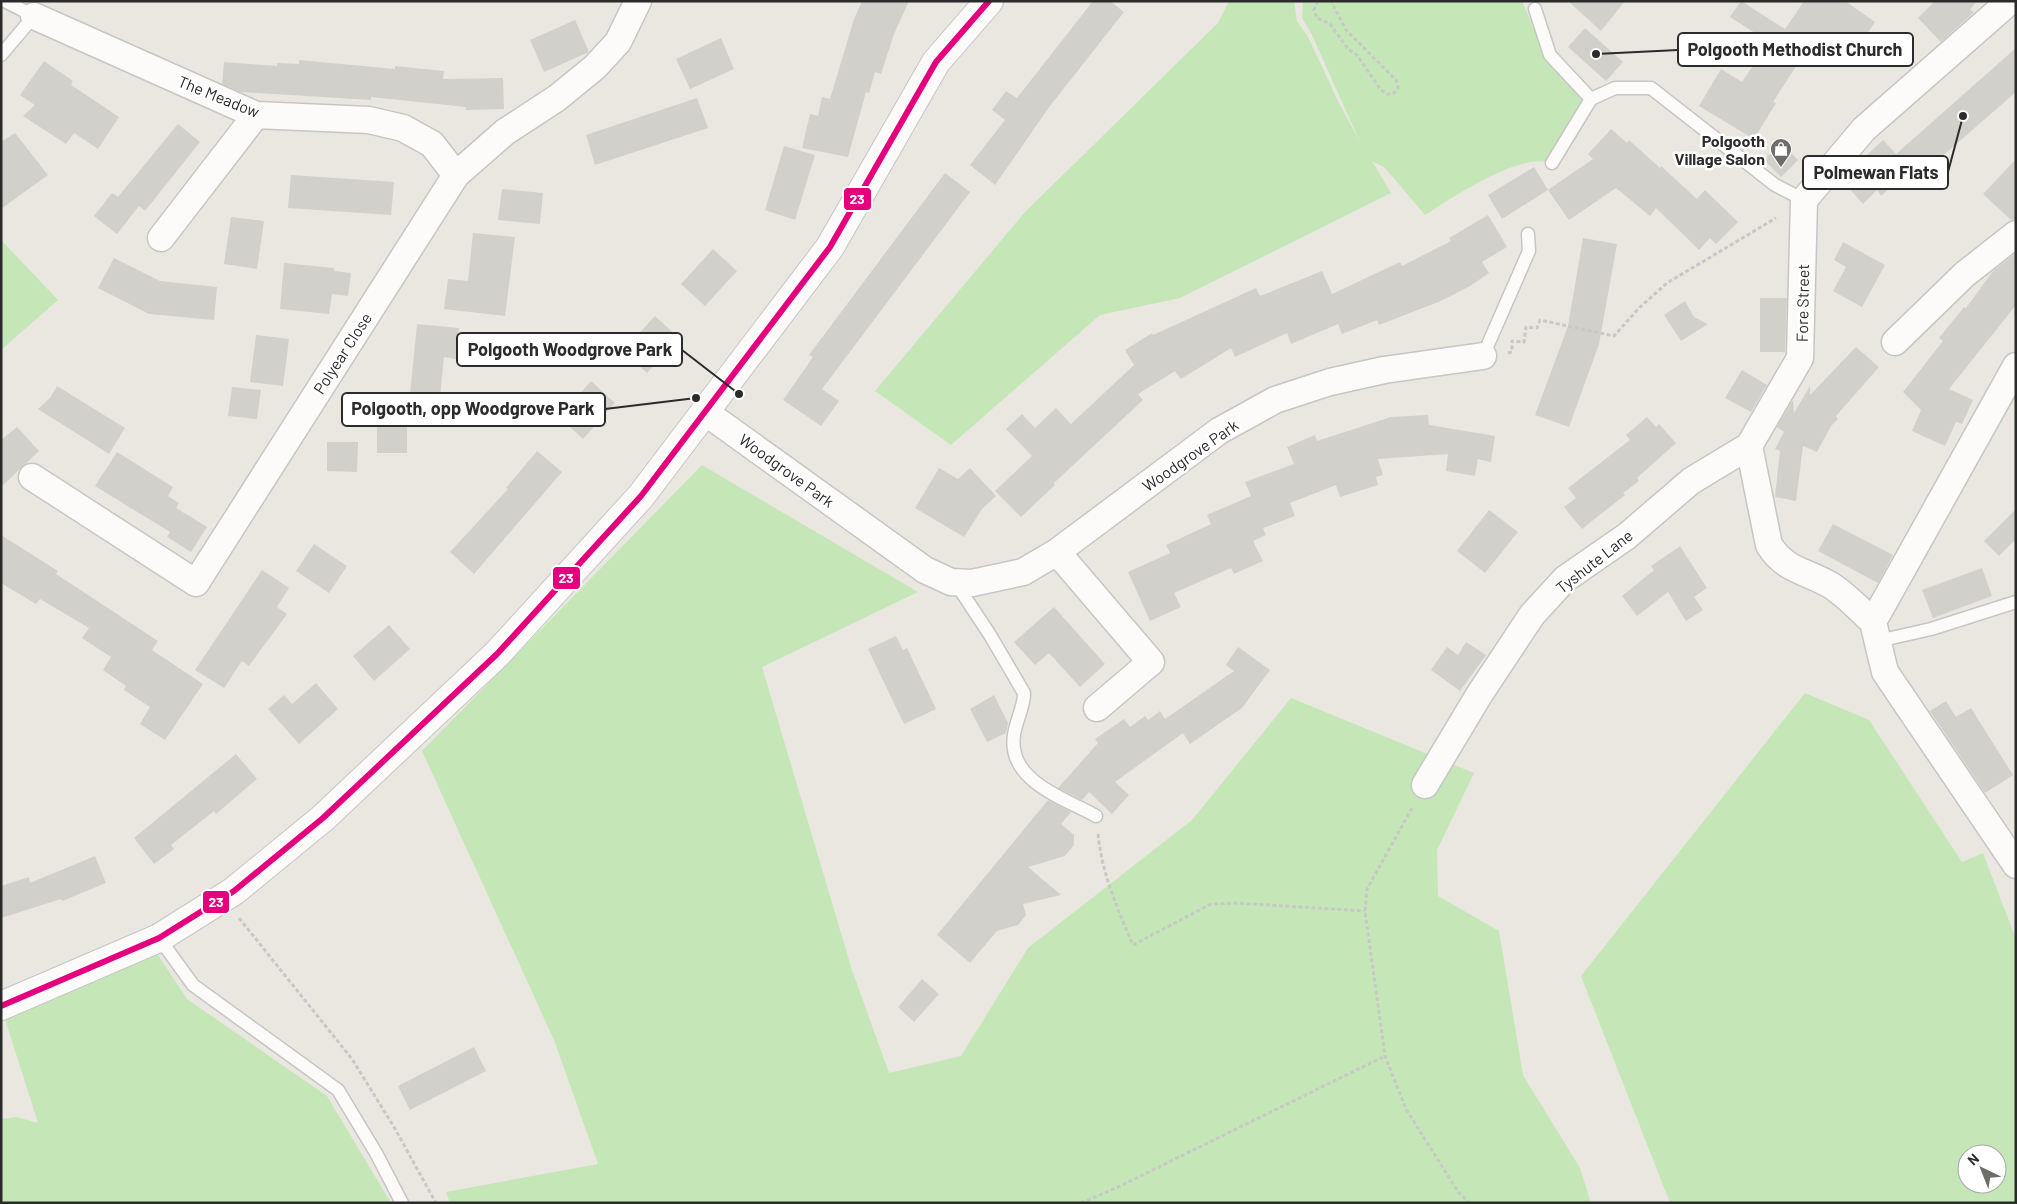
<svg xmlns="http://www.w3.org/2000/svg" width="2017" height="1204" font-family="Barlow,sans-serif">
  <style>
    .green { fill: #c5e7b7; fill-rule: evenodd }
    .building { fill: #d2d0cb }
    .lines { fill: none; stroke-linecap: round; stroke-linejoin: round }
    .lane-casing { stroke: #c6c6c6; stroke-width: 15 }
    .street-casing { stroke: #c6c6c6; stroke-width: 29 }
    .secondary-casing { stroke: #c6c6c6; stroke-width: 30 }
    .path { stroke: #c8c8c7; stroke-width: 3; stroke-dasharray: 4 2.5; stroke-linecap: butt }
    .lane { stroke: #fcfbfa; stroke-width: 12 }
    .street { stroke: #fcfbfa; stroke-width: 26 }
    .secondary { stroke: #fcfbfa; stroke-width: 28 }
    .bus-1-casing { stroke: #fff; stroke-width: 10 }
    .bus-1 { stroke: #e5007d; stroke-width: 6 }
    .labels { text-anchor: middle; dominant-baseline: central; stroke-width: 5; stroke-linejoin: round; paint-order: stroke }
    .street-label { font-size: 16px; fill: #2b2b2b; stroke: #fff }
    .poi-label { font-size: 16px; font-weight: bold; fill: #2b2b2b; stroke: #fff; text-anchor: end }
    .leader { fill: none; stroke: #2b2b2b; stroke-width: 2 }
    .callout-dot { fill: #2b2b2b; stroke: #fff; stroke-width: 2 }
    .callout { fill: #fff; stroke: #2b2b2b; stroke-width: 2 }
    .callout-label { font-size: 18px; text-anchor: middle; font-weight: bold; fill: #2b2b2b }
    .line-badge { stroke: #fff; stroke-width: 2 }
    .badge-label { font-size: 14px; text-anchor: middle; font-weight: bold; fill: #fff }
  </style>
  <rect width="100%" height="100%" fill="#e9e7e0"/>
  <!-- green -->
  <path class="green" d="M 1229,1 L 1294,1 L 1297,21 L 1308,37 L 1338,101 L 1360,142 L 1312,35 L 1302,18 L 1303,1 L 1522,1 L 1547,60 L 1584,100 L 1548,162 C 1515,155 1453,197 1425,215 L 1385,168 L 1372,161 L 1391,193 L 1180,298 L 1100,315 L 951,445 L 875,391 L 1025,212 L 1218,23 Z
    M 1,240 L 58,300 L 1,350 Z
    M 702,465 L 918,592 L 762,667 L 852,970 L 889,1073 L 961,1056 L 1028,948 L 1192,820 L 1291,698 L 1474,773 L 1437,850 L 1438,896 L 1499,931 L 1523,1075 L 1580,1168 L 1591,1203 L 450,1203 L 446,1192 L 598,1164 L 554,1040 L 422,751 Z
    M 1805,693 L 1869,720 L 1962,862 L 1983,853 L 2016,939 L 2016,1203 L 1670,1203 L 1581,976 ZM 1967,1154 L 1997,1154 L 1997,1184 L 1967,1184 Z
    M 156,952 L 187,999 L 327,1096 L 391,1203 L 1,1203 L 1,1119 L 16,1117 L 38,1123 L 4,1016 Z"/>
  <!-- building -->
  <path class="building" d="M 862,1 L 909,1 L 894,34 L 881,74 L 875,72 L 869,93 L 866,92 L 848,157 L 802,148 L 810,114 L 818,116 L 822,97 L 830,99 L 854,19 Z
    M 1093,1 L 1110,1 L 1124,12 L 1050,106 L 995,185 L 970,165 L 1005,120 L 992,110 L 1006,91 L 1017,98 Z
    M 1568,1 L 1625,1 L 1601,31 Z
    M 1741,1 L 1785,29 L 1804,1 L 1845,1 L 1875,22 L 1847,63 L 1813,40 L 1773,102 L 1776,103 L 1754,139 L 1699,106 L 1721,69 L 1742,82 L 1769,42 L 1730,17 Z
    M 1935,1 L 1977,1 L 1970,10 L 1974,12 L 1941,42 L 1918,18 Z
    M 575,20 L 589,52 L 544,72 L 530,40 Z
    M 1585,28 L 1623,62 L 1606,81 L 1568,47 Z
    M 721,38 L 734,69 L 690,89 L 676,59 Z
    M 2016,48 L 2016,92 L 1932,165 L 1924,157 L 1881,196 L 1877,190 L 1863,204 L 1841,179 L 1883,140 L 1896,154 Z
    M 299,60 L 395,69 L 395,66 L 444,71 L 443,79 L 503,78 L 504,109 L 466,110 L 466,107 L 371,97 L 371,100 L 241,92 L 222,84 L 224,62 L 277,66 L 277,63 L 299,64 Z
    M 44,61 L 73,81 L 71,85 L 119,117 L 98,149 L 74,133 L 66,144 L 23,116 L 35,105 L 20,95 Z
    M 697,98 L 708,128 L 595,165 L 586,135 Z
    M 178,124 L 200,142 L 145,211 L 139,206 L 117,234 L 94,216 L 112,193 L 118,197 Z
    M 1611,129 L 1627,143 L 1629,140 L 1660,168 L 1661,166 L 1697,199 L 1705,190 L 1738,222 L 1716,244 L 1710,238 L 1699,250 L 1656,208 L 1650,216 L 1616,188 L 1569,220 L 1548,190 L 1593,159 L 1588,154 Z
    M 15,133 L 48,175 L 1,209 L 1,142 Z
    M 1781,143 L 1798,160 L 1781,177 L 1764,160 Z
    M 784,146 L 815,155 L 795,220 L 765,210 Z
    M 2016,159 L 2016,219 L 2011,220 L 1983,194 Z
    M 1534,167 L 1548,190 L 1502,219 L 1488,195 Z
    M 945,173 L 970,192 L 822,389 L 839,401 L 821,426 L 783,400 L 813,357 L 809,355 Z
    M 291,175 L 394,182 L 391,215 L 288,208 Z
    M 502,189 L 543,193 L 540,224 L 498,220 Z
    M 1488,215 L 1507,247 L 1482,262 L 1489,273 L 1470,286 L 1441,301 L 1379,325 L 1377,320 L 1342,334 L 1338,324 L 1291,344 L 1287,333 L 1235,357 L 1231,348 L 1181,379 L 1175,371 L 1138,394 L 1143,400 L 1054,483 L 1055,485 L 1021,517 L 995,491 L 1032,456 L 1006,429 L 1022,414 L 1035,428 L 1056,408 L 1071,424 L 1134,365 L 1125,350 L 1152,333 L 1153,335 L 1256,288 L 1260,296 L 1322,271 L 1332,294 L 1400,262 L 1402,266 L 1451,241 L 1449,238 Z
    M 231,217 L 264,221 L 257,269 L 224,264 Z
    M 473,233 L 515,237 L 505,316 L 444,309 L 448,279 L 468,281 Z
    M 1583,238 L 1617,244 L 1599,344 L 1569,427 L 1535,415 L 1568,326 Z
    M 1843,242 L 1885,265 L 1862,307 L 1833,291 L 1846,267 L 1834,260 Z
    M 713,249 L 737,271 L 705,306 L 681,284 Z
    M 2016,253 L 2016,305 L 1949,389 L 1973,400 L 1962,424 L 1956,422 L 1945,446 L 1912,431 L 1921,410 L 1903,392 L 1943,341 L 1939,338 L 1964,307 L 1966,308 L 1993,271 Z
    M 114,258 L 160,281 L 217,287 L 214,320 L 149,314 L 98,288 Z
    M 284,263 L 334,268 L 334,271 L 351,273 L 348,296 L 332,294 L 329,314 L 280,309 Z
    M 1760,298 L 1787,298 L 1785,352 L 1760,352 Z
    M 1685,301 L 1694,317 L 1708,324 L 1681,341 L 1664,315 Z
    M 655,316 L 679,338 L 647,373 L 623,351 Z
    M 417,324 L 459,328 L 456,359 L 444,357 L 438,417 L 408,414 Z
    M 256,335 L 289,339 L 283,386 L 250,382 Z
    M 1856,347 L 1879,367 L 1836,416 L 1838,419 L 1831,426 L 1817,452 L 1803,446 L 1796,501 L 1775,497 L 1780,451 L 1775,449 L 1784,432 L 1777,427 L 1793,400 L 1794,413 L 1810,386 L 1810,395 Z
    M 1742,370 L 1767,385 L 1751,412 L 1725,398 Z
    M 591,381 L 615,403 L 583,439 L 559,417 Z
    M 57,386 L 125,428 L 109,454 L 38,409 L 50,398 Z
    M 232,387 L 261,390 L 257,419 L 228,416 Z
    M 1428,415 L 1429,425 L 1495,436 L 1491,462 L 1478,459 L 1475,476 L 1446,471 L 1448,454 L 1378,459 L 1383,475 L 1376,477 L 1378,485 L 1340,497 L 1336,485 L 1290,503 L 1295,516 L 1263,528 L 1266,535 L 1253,541 L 1263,561 L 1234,574 L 1231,568 L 1174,593 L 1181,607 L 1150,621 L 1128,572 L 1170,553 L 1166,545 L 1211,524 L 1207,515 L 1251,496 L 1245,482 L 1294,464 L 1287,447 L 1315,435 L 1317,441 L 1391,417 Z
    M 1647,417 L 1656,427 L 1659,424 L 1676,443 L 1637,478 L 1639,481 L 1623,493 L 1625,495 L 1582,529 L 1564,507 L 1576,498 L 1568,488 L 1630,440 L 1626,435 Z
    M 377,423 L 407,424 L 407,453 L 377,453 Z
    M 17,427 L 39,451 L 1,487 L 1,440 Z
    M 327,442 L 358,442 L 357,472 L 327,471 Z
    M 537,451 L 562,472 L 474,574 L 450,552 L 508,489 L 506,488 Z
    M 117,452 L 173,487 L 168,496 L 179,503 L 176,508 L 207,527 L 191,552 L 167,537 L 170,532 L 95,486 Z
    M 939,468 L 958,479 L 970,468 L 996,496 L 982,509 L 964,537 L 915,508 Z
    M 2016,509 L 2016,539 L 1999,556 L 1984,541 Z
    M 1489,510 L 1518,532 L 1485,573 L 1457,551 Z
    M 1833,524 L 1893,555 L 1878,583 L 1818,551 Z
    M 1,535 L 58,571 L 56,574 L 158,641 L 152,650 L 203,684 L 165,740 L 140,724 L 150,707 L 124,690 L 126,686 L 103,670 L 111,657 L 82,638 L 89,628 L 40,599 L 36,604 L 1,583 Z
    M 314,544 L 347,566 L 329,593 L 296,571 Z
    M 1680,546 L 1707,588 L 1694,597 L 1703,610 L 1686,621 L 1668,592 L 1637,616 L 1622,596 L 1654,570 L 1651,566 Z
    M 1982,568 L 1992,596 L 1933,618 L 1922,590 Z
    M 262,570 L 289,588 L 277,607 L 287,614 L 249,666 L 242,661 L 224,688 L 195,670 Z
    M 1054,607 L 1105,664 L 1080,687 L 1049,653 L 1035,665 L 1014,642 Z
    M 389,625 L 410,649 L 374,681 L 353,656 Z
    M 896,636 L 903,650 L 907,648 L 936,709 L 904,724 L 868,649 Z
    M 1466,642 L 1486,655 L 1460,691 L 1431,670 L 1447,647 L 1458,655 Z
    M 1238,647 L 1270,670 L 1242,708 L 1190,744 L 1183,733 L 1115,782 L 1129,795 L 1112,814 L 1089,792 L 1082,800 L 1058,788 L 1098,743 L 1095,739 L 1124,719 L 1130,727 L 1145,716 L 1148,720 L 1160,711 L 1165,719 L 1234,671 L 1226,665 Z
    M 316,683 L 338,709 L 299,744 L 268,709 L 284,695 L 292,704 Z
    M 994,695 L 1008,723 L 1006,733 L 987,742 L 970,709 Z
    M 1946,701 L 1956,717 L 1971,708 L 2013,775 L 1985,793 L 1930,711 Z
    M 236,754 L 257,779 L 216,814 L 214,811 L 171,845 L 174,849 L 154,864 L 134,838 Z
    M 1048,800 L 1071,812 L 1061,824 L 1074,835 L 1074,845 L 1065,856 L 1028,867 L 1061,895 L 1023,904 L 1026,915 L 1018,925 L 997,931 L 970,963 L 937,935 Z
    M 95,856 L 106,883 L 62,901 L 61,899 L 1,918 L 1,886 L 29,877 L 30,883 Z
    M 922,979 L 939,994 L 914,1022 L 898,1007 Z
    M 474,1047 L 486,1071 L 410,1110 L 398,1086 Z"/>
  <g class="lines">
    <!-- lane casing -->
    <g class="lane-casing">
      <path id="lane" d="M 1535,9 L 1550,55 L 1591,99
        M 1,55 L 34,16 L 5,1
        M 1591,99 L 1615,88 L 1651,88 L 1775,185 L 1804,200
        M 1552,163 L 1591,99
        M 1483,356 L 1529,251 L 1528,234
        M 955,582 L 990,635 L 1024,693 C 1024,708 1016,720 1014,735 C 1007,781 1064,798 1096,816
        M 1878,641 L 1931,629 L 2016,602
        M 159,938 L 193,985 L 338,1090 L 376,1153 L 402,1203"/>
    </g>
    <!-- street casing -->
    <g class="street-casing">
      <path id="street" d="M 34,16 L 256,115 L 369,120 L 403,128 L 432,144 L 456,175
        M 161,238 L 256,115
        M 1895,342 L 1965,274 L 2016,234
        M 2016,366 L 1873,622 L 1885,672 L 2016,865
        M 705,412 L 925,570 L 951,582 L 972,583 L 1023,572 L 1057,552 L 1219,431 L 1275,400 L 1330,382 L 1384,370 L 1483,356
        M 32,477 L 196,583 L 456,175 L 505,132 L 557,98 L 595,67 L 618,42 L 638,1
        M 1057,552 L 1151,662 L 1097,708
        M 1873,622 C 1860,610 1847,596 1832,586 C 1808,571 1786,572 1769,545 L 1749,446 L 1800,358 L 1804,200 L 1864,129 L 2010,1
        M 1425,785 L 1479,695 L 1532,615 L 1565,579 L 1627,536 L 1691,481 L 1749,446"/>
    </g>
    <!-- secondary casing -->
    <g class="secondary-casing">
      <path id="secondary" d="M 1,1006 L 159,938 L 234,891 L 323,818 L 497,654 L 641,496 L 830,247 L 936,62 L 989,1"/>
    </g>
    <!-- path -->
    <path class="path" d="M 1318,1 L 1314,10 L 1317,18 L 1330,24 L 1348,49 L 1357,55 L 1380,89 L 1387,94 L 1393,94 L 1398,88 L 1396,80 L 1346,30 L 1331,1
      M 1508,353 L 1512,352 L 1512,341 L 1524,342 L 1526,327 L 1537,328 L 1540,320 L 1614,336 L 1639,308 L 1667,283 L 1776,218
      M 1412,808 L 1367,889 L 1365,911 L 1385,1056 L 1406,1109 L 1458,1192 L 1469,1203
      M 1098,834 C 1102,874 1117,908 1133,945 L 1211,904 L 1236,903 L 1365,911
      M 239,918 L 352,1059 L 394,1127 L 436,1203
      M 1081,1203 L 1118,1187 L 1385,1056"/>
    <!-- lane -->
    <use href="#lane" class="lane"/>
    <!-- street -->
    <use href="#street" class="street"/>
    <!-- secondary -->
    <use href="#secondary" class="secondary"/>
    <!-- bus-1 casing -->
    <g class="bus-1-casing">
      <path id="bus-1" d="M 1,1006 L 159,938 L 234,891 L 323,818 L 497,654 L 641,496 L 830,247 L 936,62 L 989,1"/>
    </g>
    <!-- bus-1 -->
    <use href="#bus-1" class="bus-1"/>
  </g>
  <!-- icons -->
  <defs>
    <g id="shop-pin" transform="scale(1.125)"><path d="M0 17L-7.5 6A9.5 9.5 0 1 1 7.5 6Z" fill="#6e6d6a" stroke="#fff"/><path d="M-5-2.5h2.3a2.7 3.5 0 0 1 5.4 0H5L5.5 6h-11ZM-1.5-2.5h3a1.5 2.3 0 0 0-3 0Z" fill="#fff"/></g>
  </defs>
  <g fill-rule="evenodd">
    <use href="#shop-pin" x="1781" y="149"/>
  </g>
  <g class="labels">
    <!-- street labels -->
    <g class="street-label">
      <text transform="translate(219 96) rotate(22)">The Meadow</text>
      <text transform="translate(1802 303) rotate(-89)">Fore Street</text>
      <text transform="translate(342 353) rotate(-57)">Polyear Close</text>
      <text transform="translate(1190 455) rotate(-35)">Woodgrove Park</text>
      <text transform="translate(787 470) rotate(36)">Woodgrove Park</text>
      <text transform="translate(1594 561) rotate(-38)">Tyshute Lane</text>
    </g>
    <!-- poi labels -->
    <g class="poi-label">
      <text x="1765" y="140">Polgooth<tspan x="1765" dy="18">Village Salon</tspan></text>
    </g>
  </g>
  <!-- callouts -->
  <path class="leader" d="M1596 54L1678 50M1963 116L1948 172M739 394L682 350M696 398L605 409"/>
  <g class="callout-dot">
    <circle cx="1596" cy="54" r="5"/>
    <circle cx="1963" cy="116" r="5"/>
    <circle cx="739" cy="394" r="5"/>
    <circle cx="696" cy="398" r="5"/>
  </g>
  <g class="callout">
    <rect x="1678" y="33" width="235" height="33" rx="5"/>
    <rect x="1803" y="156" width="145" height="33" rx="5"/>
    <rect x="457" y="333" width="225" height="33" rx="5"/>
    <rect x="342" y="393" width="263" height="33" rx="5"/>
  </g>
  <g class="callout-label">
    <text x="1795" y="56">Polgooth Methodist Church</text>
    <text x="1876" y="179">Polmewan Flats</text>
    <text x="570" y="356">Polgooth Woodgrove Park</text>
    <text x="473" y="415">Polgooth, opp Woodgrove Park</text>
  </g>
  <g class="line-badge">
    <rect x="843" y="187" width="29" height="24" rx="5" fill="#e5007d"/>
    <rect x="552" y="566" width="29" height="24" rx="5" fill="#e5007d"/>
    <rect x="202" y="890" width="28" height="24" rx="5" fill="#e5007d"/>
  </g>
  <g class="badge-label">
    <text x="857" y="204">23</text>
    <text x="566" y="583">23</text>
    <text x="216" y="907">23</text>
  </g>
  <!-- border -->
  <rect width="2017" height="1204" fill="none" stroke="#2b2b2b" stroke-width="5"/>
  <!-- north arrow -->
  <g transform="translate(1982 1169) rotate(317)"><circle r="24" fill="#ffffff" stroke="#aaaaaa"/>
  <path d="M0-4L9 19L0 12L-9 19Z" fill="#6e6d6a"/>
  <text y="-8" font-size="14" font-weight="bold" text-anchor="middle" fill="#2b2b2b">N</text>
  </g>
</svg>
